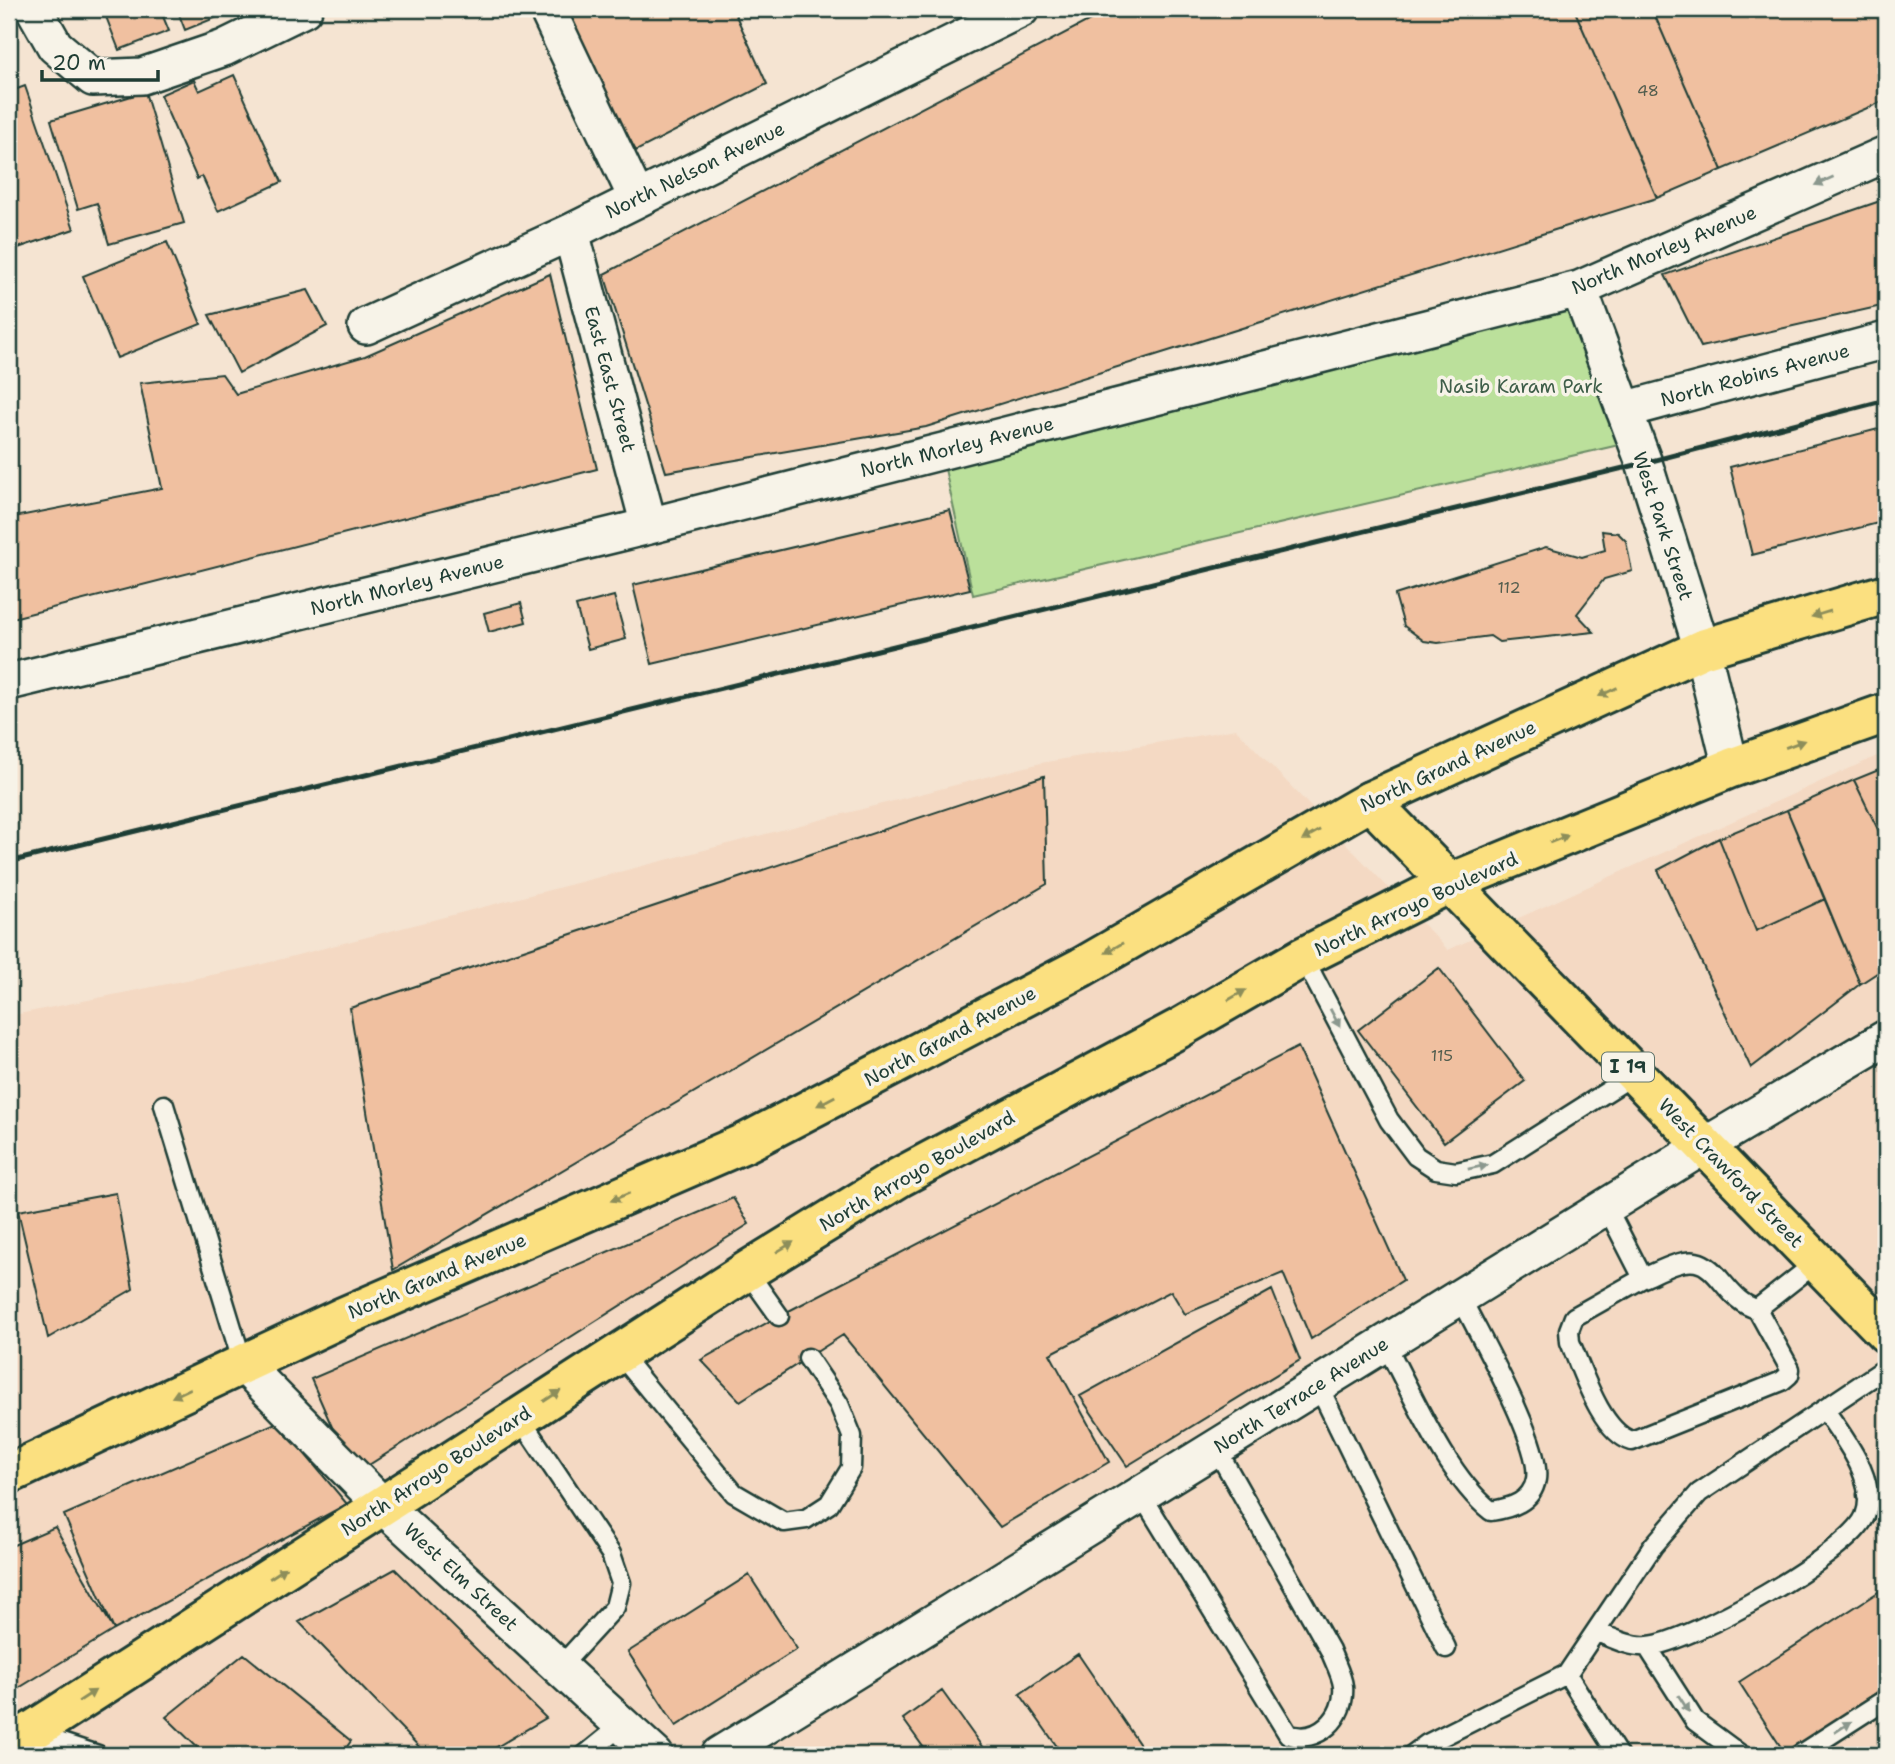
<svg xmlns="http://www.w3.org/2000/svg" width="1895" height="1764" font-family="'Shantell Sans',sans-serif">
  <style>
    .built { fill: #f4d9c3 }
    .green { fill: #bbe09b; stroke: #6d8e68; stroke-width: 2 }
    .building { fill: #f0c0a0; stroke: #1f3d34; stroke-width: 2 }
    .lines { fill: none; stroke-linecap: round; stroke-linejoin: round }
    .lane-casing { stroke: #1f3d34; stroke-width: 23 }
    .street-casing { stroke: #1f3d34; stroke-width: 40 }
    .primary-casing { stroke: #1f3d34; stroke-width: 44 }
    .highway-casing { stroke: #1f3d34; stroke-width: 44 }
    .lane { stroke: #f7f3e8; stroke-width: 18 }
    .street { stroke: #f7f3e8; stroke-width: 35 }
    .primary { stroke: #fbe080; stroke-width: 38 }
    .highway { stroke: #fbe080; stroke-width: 38 }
    .rail { stroke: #1f3d34; stroke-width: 5 }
    .oneway { fill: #8b988e }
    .oneway2 { fill: #8d8e5a }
    .labels { text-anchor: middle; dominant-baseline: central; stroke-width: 7; stroke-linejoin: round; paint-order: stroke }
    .number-label { font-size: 16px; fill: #535e4f }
    .shield { fill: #f7f3e8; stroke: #60746a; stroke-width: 2 }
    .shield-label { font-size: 18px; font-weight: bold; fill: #1f3d34 }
    .street-label { font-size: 19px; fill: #1f3d34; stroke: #f7f3e8 }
    .park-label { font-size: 19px; fill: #3e5e49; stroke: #f7f3e8 }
  </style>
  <rect width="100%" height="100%" fill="#f5e4d2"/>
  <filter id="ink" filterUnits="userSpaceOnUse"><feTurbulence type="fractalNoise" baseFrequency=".0143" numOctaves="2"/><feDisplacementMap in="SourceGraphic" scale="14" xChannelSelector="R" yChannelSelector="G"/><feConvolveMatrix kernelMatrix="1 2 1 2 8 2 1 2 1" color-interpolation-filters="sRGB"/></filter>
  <g filter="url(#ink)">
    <!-- built -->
    <path class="built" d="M 1236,729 L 1448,950 L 1886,752 L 1886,1748 L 1875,1755 L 79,1755 L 9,1720 L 9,1016 L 251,967 L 1041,763 Z"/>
    <!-- green -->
    <path class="green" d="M 1579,289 L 1636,441 L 973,595 L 941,451 Z"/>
    <!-- building -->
    <path class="building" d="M 103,9 L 160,9 L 169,31 L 119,50 Z
      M 177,9 L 237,9 L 185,30 Z
      M 565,9 L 733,9 L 767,84 L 636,151 L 572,31 Z
      M 1111,9 L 1574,9 L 1657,198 L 926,427 L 666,472 L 604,274 Z
      M 1574,9 L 1652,9 L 1722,170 L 1657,198 Z
      M 1652,9 L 1886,9 L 1886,100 L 1722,170 Z
      M 234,75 L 282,182 L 218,211 L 202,176 L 197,179 L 160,95 L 194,80 L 199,91 Z
      M 25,86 L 74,229 L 9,251 L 9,92 Z
      M 145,92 L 184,223 L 109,244 L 97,203 L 78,209 L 51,120 Z
      M 1886,199 L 1886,305 L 1701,347 L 1665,275 Z
      M 167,242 L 201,324 L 117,358 L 83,276 Z
      M 550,274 L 597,469 L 9,619 L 9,518 L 162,488 L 140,383 L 222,374 L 236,394 L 365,356 Z
      M 308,290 L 327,326 L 239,373 L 209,315 Z
      M 1886,427 L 1886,521 L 1752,555 L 1730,467 Z
      M 950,510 L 970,589 L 652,664 L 633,585 Z
      M 1602,531 L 1618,533 L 1626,541 L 1632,571 L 1604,579 L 1577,614 L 1594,632 L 1499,642 L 1490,636 L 1438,643 L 1424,641 L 1404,626 L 1395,595 L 1546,547 L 1582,557 L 1605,550 Z
      M 614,596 L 626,639 L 588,649 L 576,606 Z
      M 521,603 L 526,622 L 489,632 L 484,613 Z
      M 1886,767 L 1886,846 L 1854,780 Z
      M 1044,776 L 1047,884 L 393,1270 L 350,1008 Z
      M 1854,780 L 1886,846 L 1886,967 L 1860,984 L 1787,810 Z
      M 1787,810 L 1825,899 L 1756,931 L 1719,838 Z
      M 1719,838 L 1756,931 L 1825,899 L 1860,984 L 1751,1068 L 1658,870 Z
      M 1439,968 L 1525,1081 L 1444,1142 L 1358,1030 Z
      M 1298,1047 L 1403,1280 L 1311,1339 L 1283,1273 L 1185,1314 L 1171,1291 L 1050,1354 L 1109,1462 L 1000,1527 L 843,1335 L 740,1401 L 701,1360 L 779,1316 Z
      M 116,1193 L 133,1289 L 48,1338 L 18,1211 Z
      M 733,1198 L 749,1224 L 353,1475 L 311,1379 Z
      M 1272,1290 L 1300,1360 L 1127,1466 L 1080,1396 Z
      M 278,1422 L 347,1504 L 114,1630 L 64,1515 Z
      M 55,1527 L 114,1630 L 9,1694 L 9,1547 Z
      M 395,1569 L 546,1718 L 483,1755 L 427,1755 L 299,1622 Z
      M 749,1575 L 797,1649 L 676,1726 L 628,1652 Z
      M 1886,1587 L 1886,1672 L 1883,1675 L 1886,1692 L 1786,1755 L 1739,1682 Z
      M 244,1654 L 351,1741 L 341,1755 L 205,1755 L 166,1717 Z
      M 1078,1654 L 1144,1751 L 1138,1755 L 1063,1755 L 1020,1694 Z
      M 942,1691 L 988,1755 L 929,1755 L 903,1719 Z"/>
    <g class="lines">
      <!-- lane casing -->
      <g class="lane-casing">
        <path id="lane" d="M 1303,957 L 1389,1120 L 1416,1156 L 1436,1169 L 1456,1172 L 1493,1164 L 1635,1074
          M 164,1105 L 243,1364
          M 1606,1206 L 1643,1278 C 1658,1272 1680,1259 1696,1262 C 1719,1266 1728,1302 1757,1309 L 1817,1262
          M 747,1271 L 779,1316
          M 1643,1278 L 1574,1317 L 1569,1330 L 1570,1342 C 1582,1370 1601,1432 1632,1441 L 1782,1381 L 1789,1375 L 1790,1369 L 1757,1309
          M 1385,1343 C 1413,1395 1446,1475 1491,1511 C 1511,1508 1532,1502 1536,1479 C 1542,1443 1478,1334 1460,1296
          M 619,1353 L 734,1493 L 784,1522 L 806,1519 L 829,1504 L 851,1468 L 852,1436 L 839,1404 L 808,1358
          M 1318,1385 L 1446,1648
          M 519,1417 L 611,1554 L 621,1583 L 615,1607 L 559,1668
          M 1141,1494 L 1288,1734 C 1317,1745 1346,1718 1343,1686 C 1342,1675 1334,1661 1330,1650 L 1216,1448
          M 1867,1495 L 1886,1500
          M 1597,1632 C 1612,1638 1632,1648 1648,1646 C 1690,1643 1849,1554 1865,1516 C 1879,1480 1843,1438 1825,1410
          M 1647,1646 L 1695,1721 L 1741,1755
          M 1567,1674 L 1618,1755
          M 31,1733 L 98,1755
          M 585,1755 L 622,1725
          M 1412,1755 L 1427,1744 L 1567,1674 L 1653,1546 L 1699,1493 L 1886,1368
          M 1799,1755 L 1886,1699"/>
      </g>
      <!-- street casing -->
      <g class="street-casing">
        <path id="street" d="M 34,9 L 55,46 L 93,78 L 142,76 L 224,48 L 304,9
          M 547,9 L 637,199
          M 571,232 L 649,526
          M 1579,289 L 1644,463 L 1702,649 L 1731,768
          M 366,326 L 571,232 L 1021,9
          M 1624,410 L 1886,340
          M 9,682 L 649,526 L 1579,289 L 1886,154
          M 243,1364 L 383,1506 L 655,1755
          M 719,1755 L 1704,1146 L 1886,1038"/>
      </g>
      <!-- primary casing -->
      <g class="primary-casing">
        <path id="primary" d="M 9,1474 L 343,1317 L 747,1142 L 1082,967 L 1370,801
          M 9,1746 L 747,1271 L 900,1177 L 1178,1029 L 1303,957 L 1450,883"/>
      </g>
      <!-- highway casing -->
      <g class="highway-casing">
        <path id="highway" d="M 1886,594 L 1702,649 L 1370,801 L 1886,1333
          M 1450,883 L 1731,768 L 1886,713"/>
      </g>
      <!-- lane -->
      <use href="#lane" class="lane"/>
      <!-- street -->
      <use href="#street" class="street"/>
      <!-- primary -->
      <use href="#primary" class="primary"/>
      <!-- highway -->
      <use href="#highway" class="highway"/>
      <!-- rail -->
      <path class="rail" d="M 9,862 L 1644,463 L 1886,400"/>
    </g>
    <!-- one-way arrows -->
    <defs><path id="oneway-solid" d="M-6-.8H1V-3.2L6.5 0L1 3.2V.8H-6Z" transform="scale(1.75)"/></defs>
    <g class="oneway">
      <use href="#oneway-solid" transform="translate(1824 181) rotate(156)"/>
      <use href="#oneway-solid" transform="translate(1335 1018) rotate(62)"/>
      <use href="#oneway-solid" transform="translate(1478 1167) rotate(-12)"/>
      <use href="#oneway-solid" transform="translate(1684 1704) rotate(57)"/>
      <use href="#oneway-solid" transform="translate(1843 1727) rotate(-33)"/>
    </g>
    <g class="oneway2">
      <use href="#oneway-solid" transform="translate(1821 614) rotate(163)"/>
      <use href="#oneway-solid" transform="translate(1608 692) rotate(155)"/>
      <use href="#oneway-solid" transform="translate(1795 744) rotate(-20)"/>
      <use href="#oneway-solid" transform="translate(1311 835) rotate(150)"/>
      <use href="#oneway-solid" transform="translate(1559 839) rotate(-22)"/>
      <use href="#oneway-solid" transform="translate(1114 948) rotate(150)"/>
      <use href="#oneway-solid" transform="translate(1237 995) rotate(-30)"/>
      <use href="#oneway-solid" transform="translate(826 1101) rotate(152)"/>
      <use href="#oneway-solid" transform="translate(620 1197) rotate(157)"/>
      <use href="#oneway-solid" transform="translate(785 1247) rotate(-31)"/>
      <use href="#oneway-solid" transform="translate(181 1393) rotate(155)"/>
      <use href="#oneway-solid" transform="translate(552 1396) rotate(-33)"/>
      <use href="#oneway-solid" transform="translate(278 1573) rotate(-33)"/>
      <use href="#oneway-solid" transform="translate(87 1696) rotate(-33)"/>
    </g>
  </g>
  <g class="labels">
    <!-- number labels -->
    <g class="number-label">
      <text x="1648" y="90">48</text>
      <text x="1509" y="587">112</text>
      <text x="1442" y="1055">115</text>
    </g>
    <!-- shield labels -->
    <rect class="shield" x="1602" y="1052.5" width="52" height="29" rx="5"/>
    <g class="shield-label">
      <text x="1628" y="1067">I 19</text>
    </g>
    <!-- street labels -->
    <g class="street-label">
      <text transform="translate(695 170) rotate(-26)">North Nelson Avenue</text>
      <text transform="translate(1664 250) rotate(-23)">North Morley Avenue</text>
      <text transform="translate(1755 375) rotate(-15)">North Robins Avenue</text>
      <text transform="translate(610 379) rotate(75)">East East Street</text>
      <text transform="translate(957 447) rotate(-14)">North Morley Avenue</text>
      <text transform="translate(1663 526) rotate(72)">West Park Street</text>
      <text transform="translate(407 585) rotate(-14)">North Morley Avenue</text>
      <text transform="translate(1448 766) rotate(-25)">North Grand Avenue</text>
      <text transform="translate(1416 904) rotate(-25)">North Arroyo Boulevard</text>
      <text transform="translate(950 1036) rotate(-28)">North Grand Avenue</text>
      <text transform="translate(917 1171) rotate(-30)">North Arroyo Boulevard</text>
      <text transform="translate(1731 1173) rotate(46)">West Crawford Street</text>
      <text transform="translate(437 1276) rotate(-23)">North Grand Avenue</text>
      <text transform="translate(1301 1395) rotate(-32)">North Terrace Avenue</text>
      <text transform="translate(436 1471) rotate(-33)">North Arroyo Boulevard</text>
      <text transform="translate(461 1577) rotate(43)">West Elm Street</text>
    </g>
    <!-- park labels -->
    <g class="park-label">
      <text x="1521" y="386">Nasib Karam Park</text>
    </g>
  </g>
  <!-- margin -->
  <rect width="1895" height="1764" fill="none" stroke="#f7f3e8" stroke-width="35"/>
  <rect x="18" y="18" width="1860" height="1729" fill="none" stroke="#1f3d34" stroke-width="2.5" filter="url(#ink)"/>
  <!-- scale -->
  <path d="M42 70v10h116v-10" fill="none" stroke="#1f3d34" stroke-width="3.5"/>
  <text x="52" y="70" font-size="21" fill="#1f3d34" stroke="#f7f3e8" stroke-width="5" paint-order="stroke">20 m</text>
</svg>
